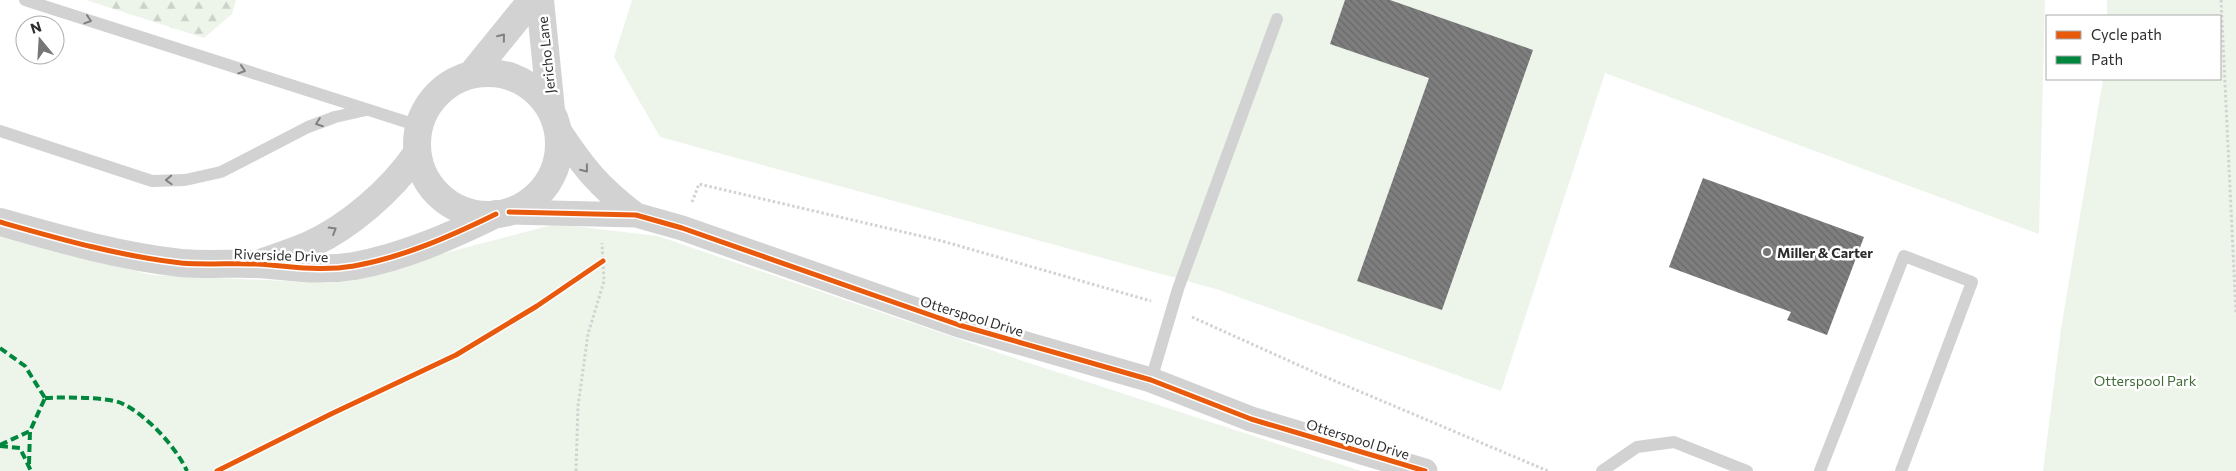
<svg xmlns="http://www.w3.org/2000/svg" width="2236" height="471" font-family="Commissioner,sans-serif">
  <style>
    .forest { fill: url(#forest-firs) }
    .park { fill: #edf5ea }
    .building { fill: url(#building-back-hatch) }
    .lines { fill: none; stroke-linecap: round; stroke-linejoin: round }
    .path { stroke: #d2d2d2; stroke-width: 3; stroke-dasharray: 2.5 2.5; stroke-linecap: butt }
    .service { stroke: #d2d2d2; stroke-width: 12 }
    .minor { stroke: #d2d2d2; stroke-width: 25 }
    .tertiary { stroke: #d2d2d2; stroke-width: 28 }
    .quiet { stroke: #00873e; stroke-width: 4; stroke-dasharray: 8 4; stroke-linecap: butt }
    .cycleway-casing { stroke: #fff; stroke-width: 8 }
    .cycleway { stroke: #e8590c; stroke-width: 5 }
    .oneway { stroke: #808080 }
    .poi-dot { fill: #767676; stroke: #fff; stroke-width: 2 }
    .labels { text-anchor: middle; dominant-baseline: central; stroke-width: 5; stroke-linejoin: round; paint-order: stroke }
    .street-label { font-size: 14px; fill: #2d2d2d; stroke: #fff }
    .poi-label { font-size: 14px; font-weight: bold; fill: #2d2d2d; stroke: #fff; text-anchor: start }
    .park-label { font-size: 14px; fill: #426b38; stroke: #fff }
  </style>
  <defs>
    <pattern id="forest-firs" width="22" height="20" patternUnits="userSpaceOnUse" patternTransform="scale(1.25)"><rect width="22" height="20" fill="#edf5ea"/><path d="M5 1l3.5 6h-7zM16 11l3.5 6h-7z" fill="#ccd2c9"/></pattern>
    <pattern id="building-back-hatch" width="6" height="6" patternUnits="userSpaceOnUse" patternTransform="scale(1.25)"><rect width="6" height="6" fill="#7e7e7e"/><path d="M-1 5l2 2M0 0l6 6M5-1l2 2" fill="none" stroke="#686868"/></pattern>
  </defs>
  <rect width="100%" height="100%" fill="#fff"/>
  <!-- forest -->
  <path class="forest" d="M 86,0 L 236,0 L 232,14 L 204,38 Z"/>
  <!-- park -->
  <path class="park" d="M 632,0 L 2045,0 L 2039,234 L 1605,73 L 1501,391 L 1216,289 L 660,137 L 614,57 Z
    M 2107,0 L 2236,0 L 2236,471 L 2043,471 L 2061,329 L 2103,79 L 2220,79 L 2220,16 L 2107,16 Z
    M 556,224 L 658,236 L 1020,360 L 1361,471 L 0,471 L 0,237 L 152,275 L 330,283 Z"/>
  <!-- building -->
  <path class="building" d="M 1345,0 L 1390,0 L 1533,50 L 1442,310 L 1357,281 L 1429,78 L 1330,44 Z
    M 1703,178 L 1864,237 L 1827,335 L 1787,320 L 1791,312 L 1669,267 Z"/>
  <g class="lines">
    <!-- path -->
    <path class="path" d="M 2221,0 L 2236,313
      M 692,202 L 699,184 L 942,241 L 1151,301
      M 1192,317 L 1316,373 L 1548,471
      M 217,471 L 331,414 L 456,355 L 537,306 L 603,261
      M 576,471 L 578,406 L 588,334 L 604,281 L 602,243"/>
    <!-- service -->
    <path class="service" d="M 25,0 L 419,126
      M 0,131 L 152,181 L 185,180 L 221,172 L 308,127 L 335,117 L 366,110
      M 1151,380 L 1178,289 L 1277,19
      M 1602,471 L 1637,447 L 1674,442 L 1747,471
      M 1820,471 L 1904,256 L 1972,282 L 1901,471"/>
    <!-- minor -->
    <path class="minor" d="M 558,129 C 584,168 598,186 636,215
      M 509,212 L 636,215 L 682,228 L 959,325 L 1151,380 L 1251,419 L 1425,471"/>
    <!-- tertiary -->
    <path class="tertiary" d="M 540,0 L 551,110
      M417 144a71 71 0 1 1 142 0a71 71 0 1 1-142 0Z
      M 471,75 L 532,0
      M 0,222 C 60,239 119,256 181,263 C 206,265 231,263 256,264 C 292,266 318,272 354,266 C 404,257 451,236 496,214
      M 263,262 C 278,257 292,252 307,246 C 348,228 392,190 417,153"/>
    <!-- quiet -->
    <path class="quiet" d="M 0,348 L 25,366 L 45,398
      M 45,398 C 62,397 107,397 121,403 C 146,414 176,447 187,471
      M 0,445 L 30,431 L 45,398
      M 0,446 L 20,448 L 31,471
      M 29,464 L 30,431"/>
    <!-- cycleway casing -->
    <g class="cycleway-casing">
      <path id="cycleway" d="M 509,212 L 636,215 L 682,228 L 959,325 L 1151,380 L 1251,419 L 1425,471
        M 0,222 C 60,239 119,256 181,263 C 206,265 231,263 256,264 C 292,266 318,272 354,266 C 404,257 451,236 496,214
        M 217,471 L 331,414 L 456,355 L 537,306 L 603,261"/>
    </g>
    <!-- cycleway -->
    <use href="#cycleway" class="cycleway"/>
  </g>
  <!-- one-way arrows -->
  <defs><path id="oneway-chevron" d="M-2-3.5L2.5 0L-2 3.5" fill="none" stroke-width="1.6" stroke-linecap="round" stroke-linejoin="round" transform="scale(1.25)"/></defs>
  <g class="oneway">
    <use href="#oneway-chevron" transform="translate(88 20) rotate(18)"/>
    <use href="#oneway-chevron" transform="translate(502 37) rotate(-51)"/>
    <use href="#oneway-chevron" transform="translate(242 70) rotate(18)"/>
    <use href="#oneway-chevron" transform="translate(319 123) rotate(160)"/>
    <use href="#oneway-chevron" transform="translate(585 169) rotate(52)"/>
    <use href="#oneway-chevron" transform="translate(169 180) rotate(178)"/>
    <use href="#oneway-chevron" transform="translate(333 230) rotate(-31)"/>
  </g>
  <!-- markers -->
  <circle class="poi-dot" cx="1767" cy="252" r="5"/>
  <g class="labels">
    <!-- street labels -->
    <g class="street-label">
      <text transform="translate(546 55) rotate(-96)">Jericho Lane</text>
      <text transform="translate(281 255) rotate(2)">Riverside Drive</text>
      <text transform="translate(972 316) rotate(17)">Otterspool Drive</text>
      <text transform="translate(1358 439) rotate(17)">Otterspool Drive</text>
    </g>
    <!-- poi labels -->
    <g class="poi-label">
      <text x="1777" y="252">Miller &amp; Carter</text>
    </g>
    <!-- park labels -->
    <g class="park-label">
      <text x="2145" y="380">Otterspool Park</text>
    </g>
  </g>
  <!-- legend -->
  <rect x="2046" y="15" width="175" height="65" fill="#ffffff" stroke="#ababab"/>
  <rect x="2056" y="31" width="25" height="8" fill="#e8590c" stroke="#ababab"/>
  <text x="2091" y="40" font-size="15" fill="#2d2d2d">Cycle path</text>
  <rect x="2056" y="56" width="25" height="8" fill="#00873e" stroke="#ababab"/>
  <text x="2091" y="65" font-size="15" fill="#2d2d2d">Path</text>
  <!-- north arrow -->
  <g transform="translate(40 40) rotate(342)"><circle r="24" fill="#ffffff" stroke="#ababab"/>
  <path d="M0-4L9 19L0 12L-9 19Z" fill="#767676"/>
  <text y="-8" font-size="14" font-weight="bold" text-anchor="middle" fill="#2d2d2d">N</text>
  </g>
</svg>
